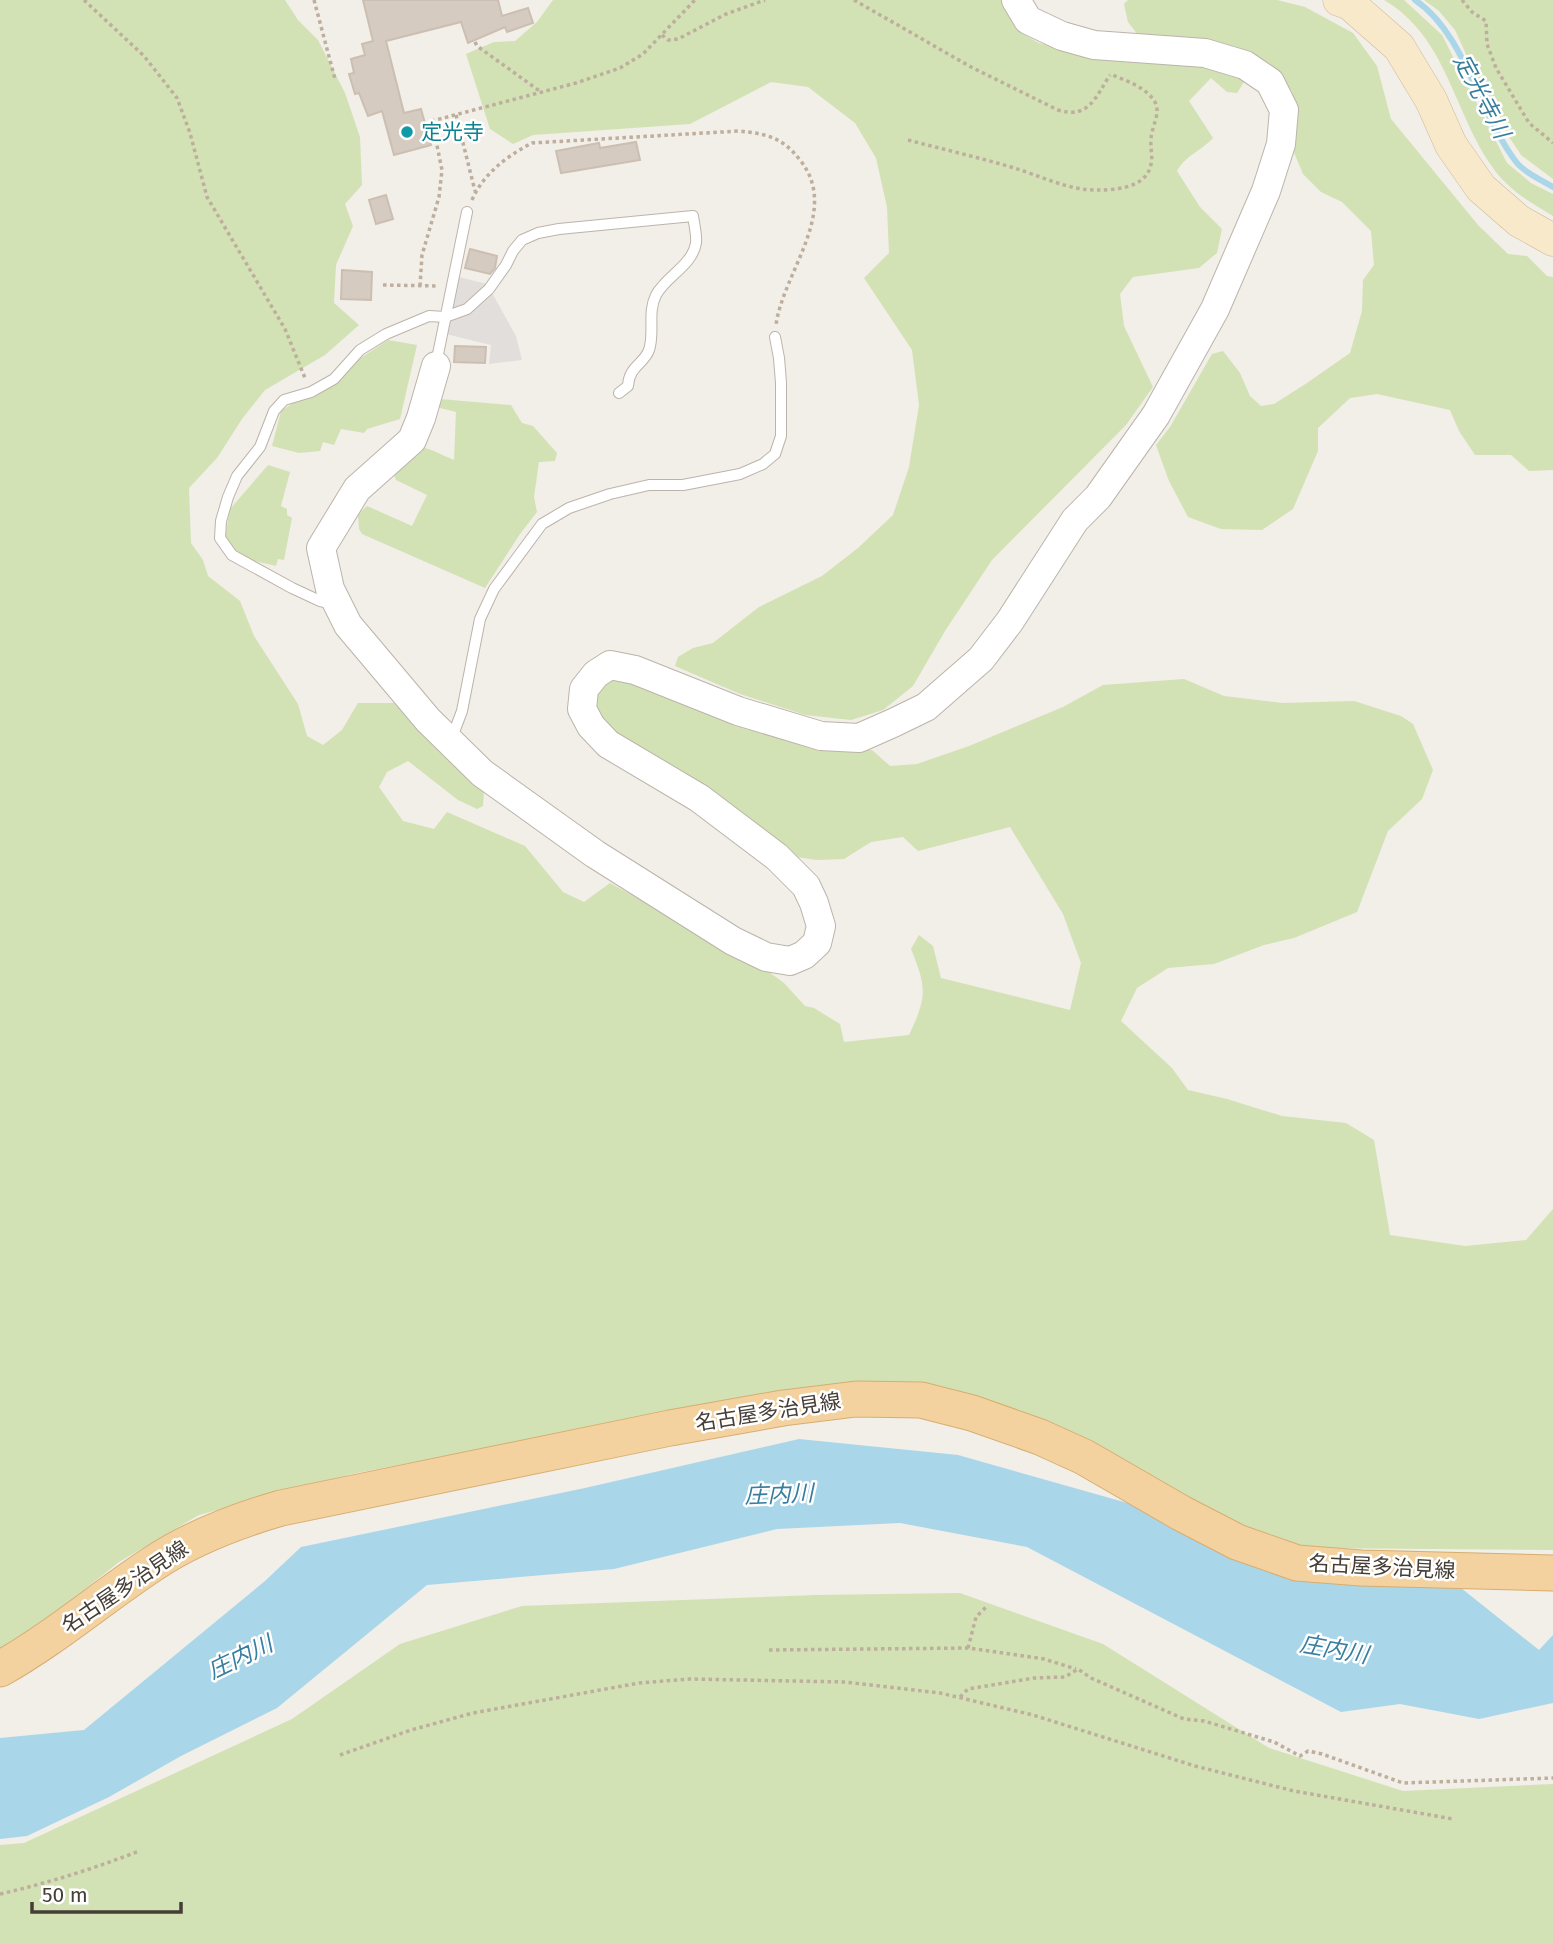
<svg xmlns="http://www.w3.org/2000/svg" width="1553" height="1944" font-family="'Fira Sans','Noto Sans JP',sans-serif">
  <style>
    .green { fill: #d2e2b4 }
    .parking { fill: #e1dedc }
    .water { fill: #aad6e9 }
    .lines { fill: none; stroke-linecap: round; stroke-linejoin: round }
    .stream { stroke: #aad6e9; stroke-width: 6 }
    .building { fill: #d5cbc1; stroke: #ccbfb2; stroke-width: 2 }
    .service-casing { stroke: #bcb4ab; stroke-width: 12 }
    .tertiary-casing { stroke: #bcb4ab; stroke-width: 30 }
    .secondary-casing { stroke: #cdbb9b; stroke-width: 33 }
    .primary-casing { stroke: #d7ad70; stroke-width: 37 }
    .path { stroke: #bdae9e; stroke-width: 3.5; stroke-dasharray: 3.5 3.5; stroke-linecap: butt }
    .service { stroke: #fff; stroke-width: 10 }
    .tertiary { stroke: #fff; stroke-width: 28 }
    .secondary { stroke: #f9e9cb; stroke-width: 32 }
    .primary { stroke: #f4d29f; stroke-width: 35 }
    .culture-dot { fill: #0f9aa8; stroke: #fff; stroke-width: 2.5 }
    .labels { text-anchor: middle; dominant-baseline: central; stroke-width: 5; stroke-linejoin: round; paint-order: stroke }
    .culture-label { font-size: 21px; fill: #0d838f; stroke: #fff; text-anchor: start }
    .street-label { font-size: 21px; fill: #443e37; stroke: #fff }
    .water-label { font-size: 23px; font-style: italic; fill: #397e9e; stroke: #fff }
  </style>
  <rect width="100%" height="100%" fill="#f2eee8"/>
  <!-- green -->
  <path class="green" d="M 0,0 L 285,0 L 298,20 L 318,40 L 345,93 L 360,137 L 362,185 L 345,204 L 353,226 L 336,265 L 334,303 L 359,325 L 325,355 L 265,390 L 242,419 L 217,458 L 189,488 L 191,543 L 203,560 L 208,576 L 240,601 L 254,636 L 298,704 L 307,736 L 323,745 L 342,730 L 358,703 L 394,703 L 484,792 L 483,806 L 477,809 L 458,800 L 408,761 L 387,772 L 379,787 L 403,821 L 434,829 L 447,812 L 525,846 L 563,892 L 584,902 L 610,883 L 762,967 L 784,983 L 805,1006 L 814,1008 L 840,1024 L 844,1042 L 909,1035 C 927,997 927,988 911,949 L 919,935 L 933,946 L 941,978 L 1070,1010 L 1081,963 L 1063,914 L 1010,827 L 918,851 L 903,837 L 871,842 L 844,859 L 817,860 L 789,856 L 614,738 L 596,717 L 594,693 L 606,681 L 620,677 L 816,744 L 872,750 L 890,766 L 917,764 L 969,746 L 1063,707 L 1103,685 L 1184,679 L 1224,696 L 1283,703 L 1354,701 L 1401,716 L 1413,724 L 1433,770 L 1422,799 L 1388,831 L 1357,912 L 1294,938 L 1264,945 L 1214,964 L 1168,968 L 1137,988 L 1121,1021 L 1172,1068 L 1188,1090 L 1227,1099 L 1282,1116 L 1346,1123 L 1374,1140 L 1390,1235 L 1465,1246 L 1526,1240 L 1553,1209 L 1553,1550 L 1309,1548 L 1232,1521 L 943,1388 L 551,1436 L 352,1474 L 199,1515 L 119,1562 L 21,1640 L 0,1652 Z
    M 553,0 L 1006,0 L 1009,16 L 1023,34 L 1039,43 L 1068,50 L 1232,68 L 1244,82 L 1237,93 L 1227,92 L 1211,78 L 1189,101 L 1213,138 C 1200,152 1187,154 1177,171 L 1200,207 L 1222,229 L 1217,253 L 1199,268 L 1133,277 L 1120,294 L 1124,326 L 1153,387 L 1126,425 L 992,560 L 945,631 L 913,686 L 883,710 L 851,720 L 805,715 L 740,694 L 675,666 L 678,657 L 693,648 L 713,643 L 759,607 L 822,576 L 858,548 L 893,515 L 909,467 L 919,405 L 912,350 L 864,278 L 889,253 L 887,207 L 876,158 L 855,123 L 808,87 L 771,82 L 690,124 L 533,135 L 513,144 L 490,129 L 466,54 L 494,42 L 515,41 L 537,22 Z
    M 1128,0 L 1277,0 L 1305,7 L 1353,33 L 1377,66 L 1391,119 L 1478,225 L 1508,254 L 1527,256 L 1547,276 L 1553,277 L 1553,470 L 1529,471 L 1511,455 L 1475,455 L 1459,431 L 1450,410 L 1377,394 L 1350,398 L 1318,428 L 1318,451 L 1293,509 L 1262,530 L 1221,529 L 1188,517 L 1169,481 L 1156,445 L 1170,427 L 1212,354 L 1223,351 L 1240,373 L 1250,396 L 1261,406 L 1274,404 L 1307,383 L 1350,353 L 1362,311 L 1363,280 L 1374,265 L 1371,231 L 1342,202 L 1321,192 L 1303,174 L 1290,143 L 1295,118 L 1292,91 L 1266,63 L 1234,46 L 1138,35 L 1128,22 L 1124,4 Z
    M 1384,0 L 1404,0 L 1442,35 L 1507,163 L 1531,183 L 1553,194 L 1553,216 C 1529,202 1506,188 1491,165 C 1453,110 1446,36 1384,0 Z
    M 1424,0 L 1553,0 L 1553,179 L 1521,155 L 1492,111 L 1455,30 L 1439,11 Z
    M 388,340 L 417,345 L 400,419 L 367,429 L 364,433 L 341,429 L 334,445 L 323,442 L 320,451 L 299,453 L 272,446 L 281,411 Z
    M 440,399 L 511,405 L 522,423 L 533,426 L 557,453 L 555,461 L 539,462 L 534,497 L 537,512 L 520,534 L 485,588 L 362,534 L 359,529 L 358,514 L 367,506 L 412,526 L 427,495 L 396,480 L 392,468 C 425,440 417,445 454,460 L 456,412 L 440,408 Z
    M 268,465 L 290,472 L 281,506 L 287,509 L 287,515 L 292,518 L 284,560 L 278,559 L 276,566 C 251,560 239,560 225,537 L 230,509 Z
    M 960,1593 L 1103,1644 L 1269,1748 L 1403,1791 L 1553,1784 L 1553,1944 L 0,1944 L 0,1845 L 24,1843 L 292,1719 L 400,1644 L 522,1606 L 816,1595 Z"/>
  <!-- parking -->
  <path class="parking" d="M 459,277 L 487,284 L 516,336 L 522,360 L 489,364 L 491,345 L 446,334 Z"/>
  <!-- water -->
  <path class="water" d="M 799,1439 L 958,1455 L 1138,1506 L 1461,1588 L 1539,1650 L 1553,1635 L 1553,1703 L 1479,1719 L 1400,1704 L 1341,1712 L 1027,1547 L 900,1523 L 777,1529 L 614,1569 L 427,1585 L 277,1708 L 181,1756 L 109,1797 L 27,1836 L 0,1839 L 0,1738 L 84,1730 L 265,1581 L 301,1547 L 585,1488 Z"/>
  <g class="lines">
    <!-- stream -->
    <path class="stream" d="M 1415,0 C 1466,34 1479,115 1517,163 C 1525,173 1542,180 1553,187"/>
  </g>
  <!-- building -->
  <path class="building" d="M 363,0 L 498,0 L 502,16 L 528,8 L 533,23 L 507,32 L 505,27 L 468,43 L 461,22 L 386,41 L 404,113 L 421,109 L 431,145 L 394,155 L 382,111 L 368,116 L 359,93 L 355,94 L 349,74 L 354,73 L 351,59 L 365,55 L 362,44 L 373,41 Z
    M 636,142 L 640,160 L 561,173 L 556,151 L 599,143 L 600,148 Z
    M 386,195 L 393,219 L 376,224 L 369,200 Z
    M 470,249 L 497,256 L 495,268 L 490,274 L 465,268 Z
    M 342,270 L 372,272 L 371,300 L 341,299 Z
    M 455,346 L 486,347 L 485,363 L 454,362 Z"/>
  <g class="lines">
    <!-- service casing -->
    <g class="service-casing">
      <path id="service" d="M 436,364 L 467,212
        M 335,604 L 320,601 L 292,588 L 232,555 L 220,538 L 221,521 L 228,497 L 237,476 L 260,447 L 274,411 L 284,400 L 311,392 L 334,379 L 360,350 L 386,334 L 429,316 L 445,317 L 467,309 L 489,289 L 506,265 L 513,251 L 522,240 L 538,233 L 559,229 L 693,216 C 694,224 697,235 696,243 C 692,266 666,276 656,295 C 647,313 655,332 649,350 C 644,364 629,366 628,386 L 619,393
        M 451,740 L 462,711 L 480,619 L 494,589 L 542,524 L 569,508 L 610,494 L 649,485 L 683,485 L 740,474 L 763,464 L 775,454 L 781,436 L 781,383 L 779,358 L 775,337"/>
    </g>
    <!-- tertiary casing -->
    <g class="tertiary-casing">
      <path id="tertiary" d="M 436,366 L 421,418 L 412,440 L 357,489 L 321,548 L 330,589 L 348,625 L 428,720 L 482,773 L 595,854 L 733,941 L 766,957 L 790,961 L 804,955 L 817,943 L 821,926 L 814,903 L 806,886 L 777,857 L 699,798 L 608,744 L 591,726 L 582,709 L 584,689 L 596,674 L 610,665 L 635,670 L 738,711 L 821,736 L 859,738 L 893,723 L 926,707 L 981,659 L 1010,621 L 1075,520 L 1098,497 L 1156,415 L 1215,309 L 1266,191 L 1281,144 L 1284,110 L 1270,82 L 1245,65 L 1205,53 L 1094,45 L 1062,36 L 1028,20 L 1016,0"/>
    </g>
    <!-- secondary casing -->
    <g class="secondary-casing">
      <path id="secondary" d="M 1339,0 L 1350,4 L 1399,47 L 1431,100 L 1451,145 L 1481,188 L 1519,221 L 1553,240"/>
    </g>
    <!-- primary casing -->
    <g class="primary-casing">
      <path id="primary" d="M 0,1669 C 55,1638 102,1597 154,1563 C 193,1537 236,1521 281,1508 L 670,1428 L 783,1408 L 856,1399 L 921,1400 L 972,1413 L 1040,1437 L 1084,1457 L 1181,1513 L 1237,1542 L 1297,1563 L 1361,1568 L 1553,1573"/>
    </g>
    <!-- path -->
    <path class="path" d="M 84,0 L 144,56 L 177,98 L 190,133 L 207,197 L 285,329 L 305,378
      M 314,0 L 335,79
      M 854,0 L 971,67 L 1058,110 C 1089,119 1095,98 1110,75
      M 1462,0 L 1472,12 L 1486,21 L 1487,44 L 1496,68 L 1529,123 L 1553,143
      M 662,35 L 668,40 L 678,39 L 726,14 L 765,0
      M 475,42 L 477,46 L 541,92
      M 456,115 L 475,191
      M 908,140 C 942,149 977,157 1011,167 C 1039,175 1069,191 1098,190 C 1118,190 1147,187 1151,164 C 1153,156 1150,147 1151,138 C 1152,126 1161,113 1155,102 C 1145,86 1126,81 1110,74
      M 472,200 C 483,174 507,156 532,143 L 739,131 C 767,134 782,137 800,160 C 841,211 783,272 776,325
      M 383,285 L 439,286
      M 420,286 L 422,255 L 439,197 L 442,170 L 432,121 L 576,83 L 620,68 L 643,54 L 695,0
      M 968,1648 L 976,1617 L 986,1607
      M 769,1650 L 968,1648 L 1044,1659 L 1076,1669
      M 960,1697 L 968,1689 L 1034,1678 L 1065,1677 L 1078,1669 L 1091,1678 L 1184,1719 L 1204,1721 L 1274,1742 L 1300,1756 L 1308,1751 L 1322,1754 L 1403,1783 L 1553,1778
      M 340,1755 L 411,1730 L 473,1713 L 639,1683 L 690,1679 L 845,1682 L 940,1693 L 1033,1715 L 1195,1766 L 1294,1791 L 1453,1819
      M 0,1894 C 48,1883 93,1869 139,1851"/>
    <!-- service -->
    <use href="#service" class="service"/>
    <!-- tertiary -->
    <use href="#tertiary" class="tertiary"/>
    <!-- secondary -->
    <use href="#secondary" class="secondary"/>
    <!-- primary -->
    <use href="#primary" class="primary"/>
  </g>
  <!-- markers -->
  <circle class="culture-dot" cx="407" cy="132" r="7"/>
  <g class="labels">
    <!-- culture labels -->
    <g class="culture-label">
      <text x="421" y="132">定光寺</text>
    </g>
    <!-- street labels -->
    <g class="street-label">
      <text transform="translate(768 1412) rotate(-9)">名古屋多治見線</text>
      <text transform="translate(1382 1567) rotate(3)">名古屋多治見線</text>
      <text transform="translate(125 1587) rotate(-34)">名古屋多治見線</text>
    </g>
    <!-- water labels -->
    <g class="water-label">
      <text transform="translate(1482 96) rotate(62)">定光寺川</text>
      <text transform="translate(779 1494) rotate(-2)">庄内川</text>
      <text transform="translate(1334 1649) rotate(10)">庄内川</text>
      <text transform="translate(240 1657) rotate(-26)">庄内川</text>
    </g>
  </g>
  <!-- scale -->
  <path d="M32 1902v10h149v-10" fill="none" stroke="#443e37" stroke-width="3.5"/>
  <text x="42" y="1902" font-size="21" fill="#443e37" stroke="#ffffff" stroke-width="5" paint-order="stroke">50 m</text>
</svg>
